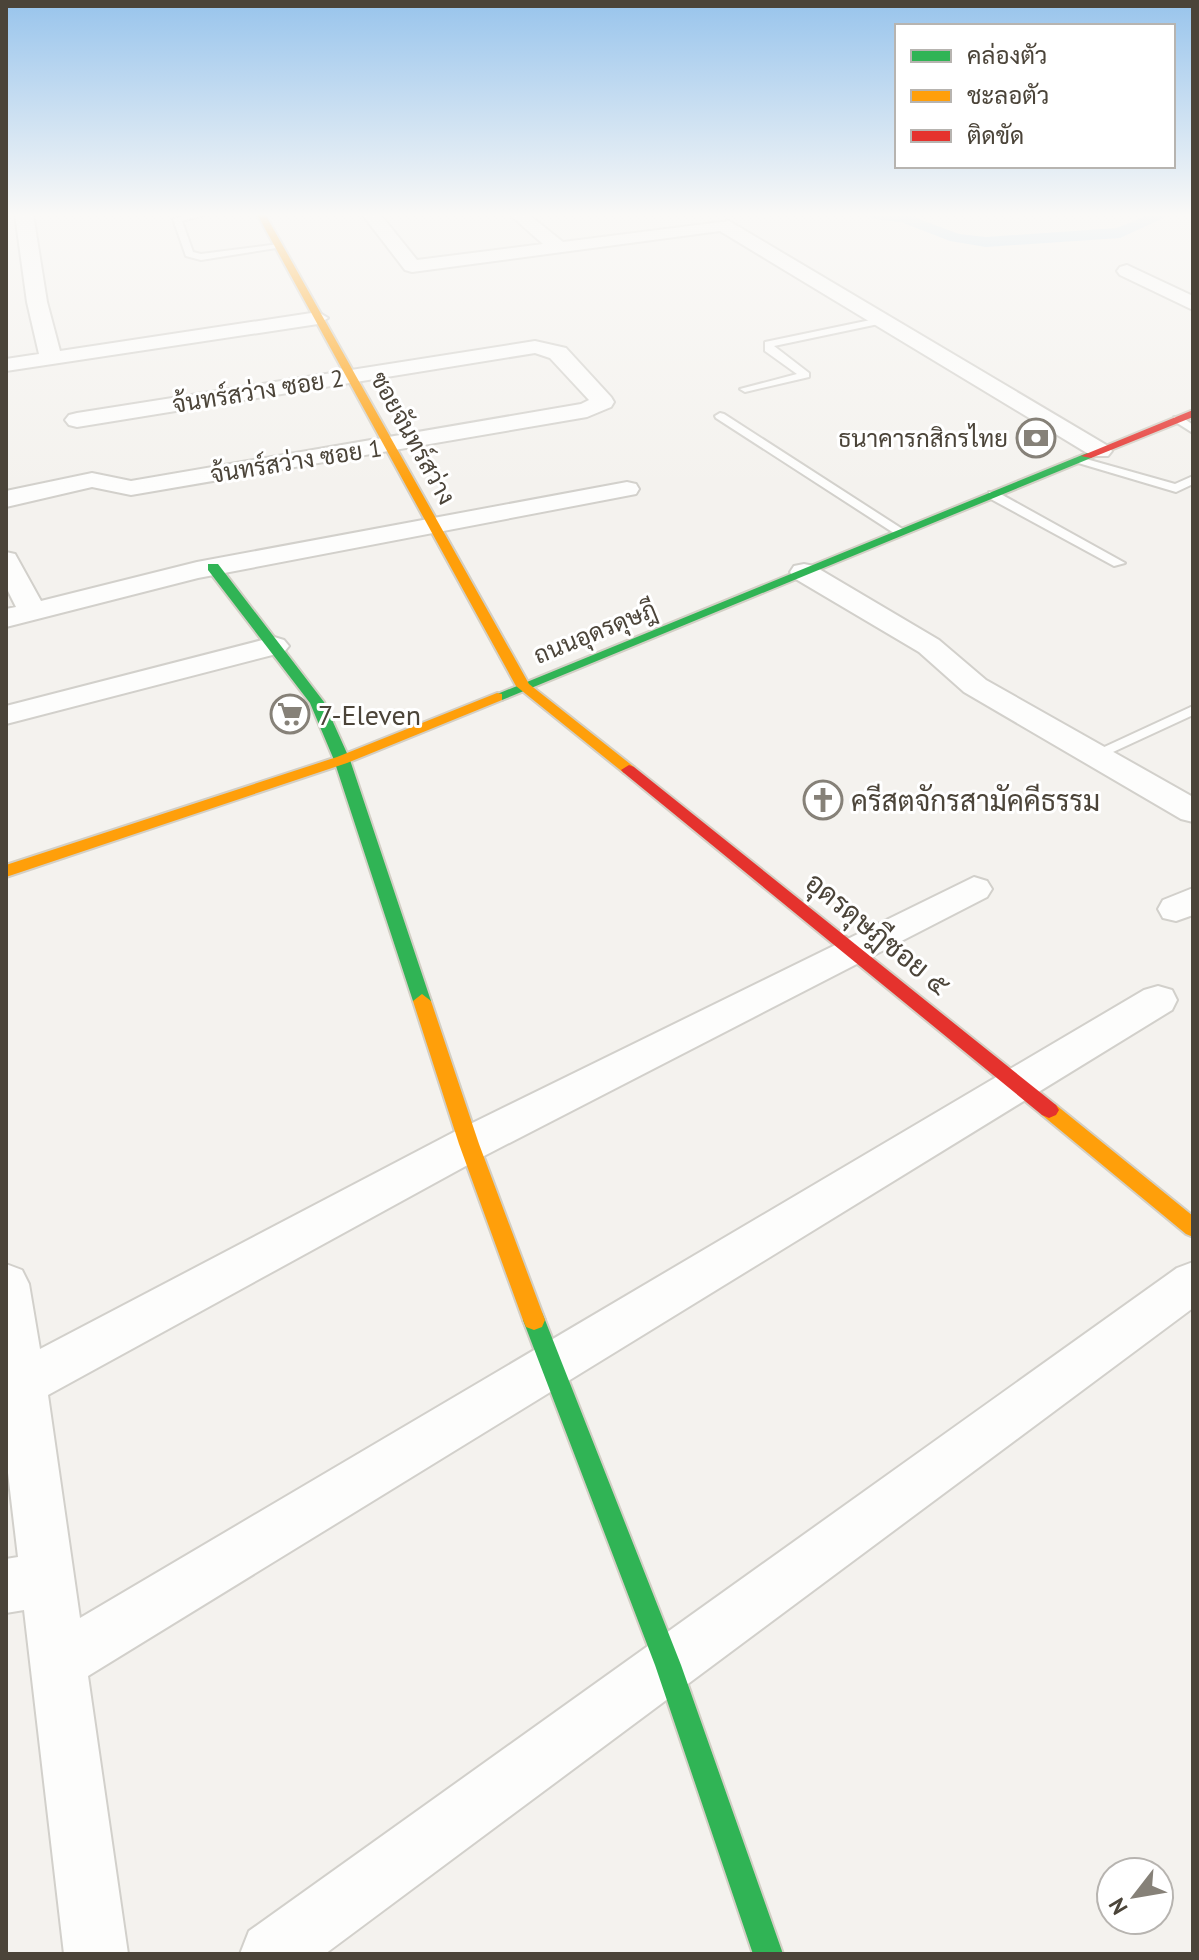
<svg xmlns="http://www.w3.org/2000/svg" width="1199" height="1960" font-family="'PT Sans',Sarabun,sans-serif">
  <style>
    .lines { fill: none; stroke-linecap: round; stroke-linejoin: round }
    .canal { fill: #c0ddf1; fill-rule: evenodd }
    .lane-casing { stroke: #d2d0cb; stroke-width: 4 }
    .street-casing { stroke: #d2d0cb; stroke-width: 4 }
    .fast-casing { stroke: #d3cfc5; stroke-width: 4 }
    .slow-casing { stroke: #d3cfc5; stroke-width: 4 }
    .jam-casing { stroke: #d3cfc5; stroke-width: 4 }
    .lane { fill: #fdfdfc; fill-rule: evenodd }
    .street { fill: #fdfdfc; fill-rule: evenodd }
    .fast { fill: #30b455; fill-rule: evenodd }
    .slow { fill: #ff9f0a; fill-rule: evenodd }
    .jam { fill: #e5322d; fill-rule: evenodd }
    .labels { text-anchor: middle; dominant-baseline: central; stroke-width: 6; stroke-linejoin: round; paint-order: stroke }
    .far-street-label { font-size: 24px; fill: #4b4439; stroke: #fff }
    .far-poi-label { font-size: 24px; fill: #4b4439; stroke: #fff; text-anchor: end }
    .poi-label { font-size: 28px; fill: #4b4439; stroke: #fff; text-anchor: start }
    .street-label { font-size: 28px; fill: #4b4439; stroke: #fff }
  </style>
  <rect width="100%" height="100%" fill="#f4f2ee"/>
  <g class="lines">
    <!-- canal -->
    <path class="canal" d="M 865,214 L 906,214 L 959,234 L 986,237 L 1117,228 L 1151,214 L 1172,214 L 1120,238 L 986,247 L 950,241 L 901,222 L 873,219 Z"/>
    <!-- lane casing -->
    <g class="lane-casing">
      <path id="lane" d="M 192,214 L 207,214 L 182,221 L 193,252 L 201,254 L 279,244 L 283,247 L 201,260 L 186,256 L 173,219 Z
        M 885,317 L 890,320 L 888,322 L 774,346 L 809,373 L 809,377 L 745,392 L 740,389 L 797,374 L 765,351 L 765,342 Z
        M 720,413 L 724,414 L 907,532 L 897,535 L 716,418 L 715,416 Z
        M 1174,417 L 1182,417 L 1193,425 L 1193,433 L 1174,421 Z
        M 1079,457 L 1175,484 L 1193,476 L 1193,484 L 1176,492 L 1075,462 L 1075,458 Z
        M 989,492 L 997,492 L 1125,563 L 1114,566 L 989,498 Z
        M 1193,706 L 1193,715 L 1100,758 L 1095,760 L 1087,755 Z"/>
    </g>
    <!-- street casing -->
    <g class="street-casing">
      <path id="street" d="M 15,214 L 33,214 L 47,302 L 60,351 L 318,312 L 328,318 L 318,324 L 6,371 L 6,359 L 39,354 L 27,302 Z
        M 362,214 L 380,214 L 417,260 L 543,244 L 509,214 L 528,214 L 563,242 L 729,221 L 1108,446 L 1112,451 L 1108,456 L 1092,456 L 720,231 L 412,272 L 405,270 Z
        M 1127,265 L 1193,296 L 1193,310 L 1120,275 L 1117,271 L 1120,267 Z
        M 535,341 L 566,348 L 611,397 L 614,402 L 611,407 L 587,417 L 131,495 L 92,487 L 6,507 L 6,491 L 92,473 L 131,481 L 581,404 L 589,400 L 550,358 L 535,353 L 77,427 L 69,425 L 65,420 L 69,415 L 77,413 Z
        M 627,482 L 636,484 L 639,489 L 636,494 L 198,578 L 6,627 L 6,609 L 16,607 L 6,587 L 6,552 L 15,554 L 41,601 L 197,562 Z
        M 804,564 L 814,566 L 939,640 L 986,680 L 1193,797 L 1193,822 L 1181,819 L 964,692 L 919,652 L 794,578 L 790,572 L 794,566 Z
        M 274,637 L 284,640 L 289,646 L 284,652 L 6,724 L 6,706 Z
        M 974,877 L 987,881 L 992,889 L 987,897 L 484,1156 L 48,1395 L 80,1618 L 1144,990 L 1158,986 L 1172,990 L 1177,1000 L 1172,1010 L 88,1676 L 128,1954 L 64,1954 L 24,1610 L 6,1613 L 6,1559 L 18,1557 L 6,1456 L 6,1264 L 22,1270 L 29,1284 L 40,1349 L 454,1132 Z
        M 1193,888 L 1193,915 L 1176,921 L 1163,918 L 1158,909 L 1163,900 Z
        M 1193,1262 L 1193,1308 L 325,1954 L 240,1954 L 249,1931 L 1177,1268 Z"/>
    </g>
    <!-- fast casing -->
    <g class="fast-casing">
      <path id="fast" d="M 1087,453 L 1093,456 L 1091,458 L 502,700 L 492,700 L 490,697 Z
        M 208,564 L 218,564 L 324,702 L 350,760 L 431,1001 L 428,1006 L 422,1008 L 413,1001 L 334,760 L 310,703 L 208,570 Z
        M 534,1310 L 542,1313 L 545,1320 L 681,1665 L 783,1954 L 753,1954 L 655,1665 L 523,1320 L 526,1313 Z"/>
    </g>
    <!-- slow casing -->
    <g class="slow-casing">
      <path id="slow" d="M 257,214 L 265,214 L 529,684 L 634,767 L 634,773 L 624,773 L 516,686 Z
        M 497,693 L 502,694 L 502,700 L 347,763 L 6,877 L 6,865 L 337,757 Z
        M 422,994 L 431,1001 L 479,1144 L 545,1320 L 542,1327 L 534,1330 L 526,1327 L 523,1320 L 459,1144 L 413,1001 Z
        M 1049,1102 L 1056,1105 L 1193,1216 L 1193,1237 L 1186,1234 L 1042,1115 L 1039,1110 L 1042,1105 Z"/>
    </g>
    <!-- jam casing -->
    <g class="jam-casing">
      <path id="jam" d="M 1193,410 L 1193,417 L 1091,458 L 1081,456 Z
        M 629,765 L 634,767 L 1056,1105 L 1059,1110 L 1056,1115 L 1049,1118 L 1042,1115 L 624,773 L 621,770 Z"/>
    </g>
    <!-- lane -->
    <use href="#lane" class="lane"/>
    <!-- street -->
    <use href="#street" class="street"/>
    <!-- fast -->
    <use href="#fast" class="fast"/>
    <!-- slow -->
    <use href="#slow" class="slow"/>
    <!-- jam -->
    <use href="#jam" class="jam"/>
  </g>
  <!-- sky -->
  <linearGradient id="sky" x2="0" y2="1"><stop stop-color="#98c4ec"/><stop offset="0.44" stop-color="#faf9f7"/><stop offset="1" stop-color="#faf9f7" stop-opacity="0"/></linearGradient>
  <rect width="1199" height="488" fill="url(#sky)"/>
  <!-- icons -->
  <defs>
    <g id="bank-ring" transform="scale(2)"><circle r="9.5" fill="#fff" stroke="#868178" stroke-width="1.5"/><path d="M-6-4H6V4H-6ZM0-2.3a2.3 2.3 0 1 0 0 4.6a2.3 2.3 0 1 0 0-4.6Z" fill="#868178"/></g>
    <g id="supermarket-ring" transform="scale(2)"><circle r="9.5" fill="#fff" stroke="#868178" stroke-width="1.5"/><path d="M-6-5.5h2.5l.6 2H6L4.5 2H-2.5L-4.4-4H-6ZM-1.5 3.2a1.3 1.3 0 1 0 .1 0ZM3 3.2a1.3 1.3 0 1 0 .1 0Z" fill="#868178"/></g>
    <g id="church-ring" transform="scale(2)"><circle r="9.5" fill="#fff" stroke="#868178" stroke-width="1.5"/><path d="M-1.2-6h2.4v3.5h3.3v2.4h-3.3V6h-2.4V-.1h-3.3v-2.4h3.3Z" fill="#868178"/></g>
  </defs>
  <g fill-rule="evenodd">
    <use href="#bank-ring" x="1036" y="438"/>
    <use href="#supermarket-ring" x="290" y="714"/>
    <use href="#church-ring" x="823" y="800"/>
  </g>
  <g class="labels">
    <!-- far-street labels -->
    <g class="far-street-label">
      <text transform="translate(258 391) rotate(-9)">จ้นทร์สว่าง ซอย 2</text>
      <text transform="translate(413 438) rotate(61)">ซอยจันทร์สว่าง</text>
      <text transform="translate(296 461) rotate(-9)">จ้นทร์สว่าง ซอย 1</text>
      <text transform="translate(595 632) rotate(-22)">ถนนอุดรดุษฎี</text>
    </g>
    <!-- far-poi labels -->
    <g class="far-poi-label">
      <text x="1008" y="438">ธนาคารกสิกรไทย</text>
    </g>
    <!-- poi labels -->
    <g class="poi-label">
      <text x="318" y="714">7-Eleven</text>
      <text x="851" y="800">ครีสตจักรสามัคคีธรรม</text>
    </g>
    <!-- street labels -->
    <g class="street-label">
      <text transform="translate(878 933) rotate(39)">อุดรดุษฎีซอย ๕</text>
    </g>
  </g>
  <!-- border -->
  <rect width="1199" height="1960" fill="none" stroke="#4b4439" stroke-width="16"/>
  <!-- legend -->
  <rect x="895" y="24" width="280" height="144" fill="#ffffff" stroke="#b7b4b0" stroke-width="2"/>
  <rect x="911" y="50" width="40" height="12" fill="#30b455" stroke="#b7b4b0" stroke-width="2"/>
  <text x="967" y="64" font-size="24" fill="#4b4439">คล่องตัว</text>
  <rect x="911" y="90" width="40" height="12" fill="#ff9f0a" stroke="#b7b4b0" stroke-width="2"/>
  <text x="967" y="104" font-size="24" fill="#4b4439">ชะลอตัว</text>
  <rect x="911" y="130" width="40" height="12" fill="#e5322d" stroke="#b7b4b0" stroke-width="2"/>
  <text x="967" y="144" font-size="24" fill="#4b4439">ติดขัด</text>
  <!-- north arrow -->
  <g transform="translate(1135 1896) rotate(239)"><circle r="38" fill="#ffffff" stroke="#b7b4b0" stroke-width="2"/>
  <path d="M0-6L14 30L0 20L-14 30Z" fill="#868178"/>
  <text y="-12" font-size="22" font-weight="bold" text-anchor="middle" fill="#4b4439">N</text>
  </g>
</svg>
